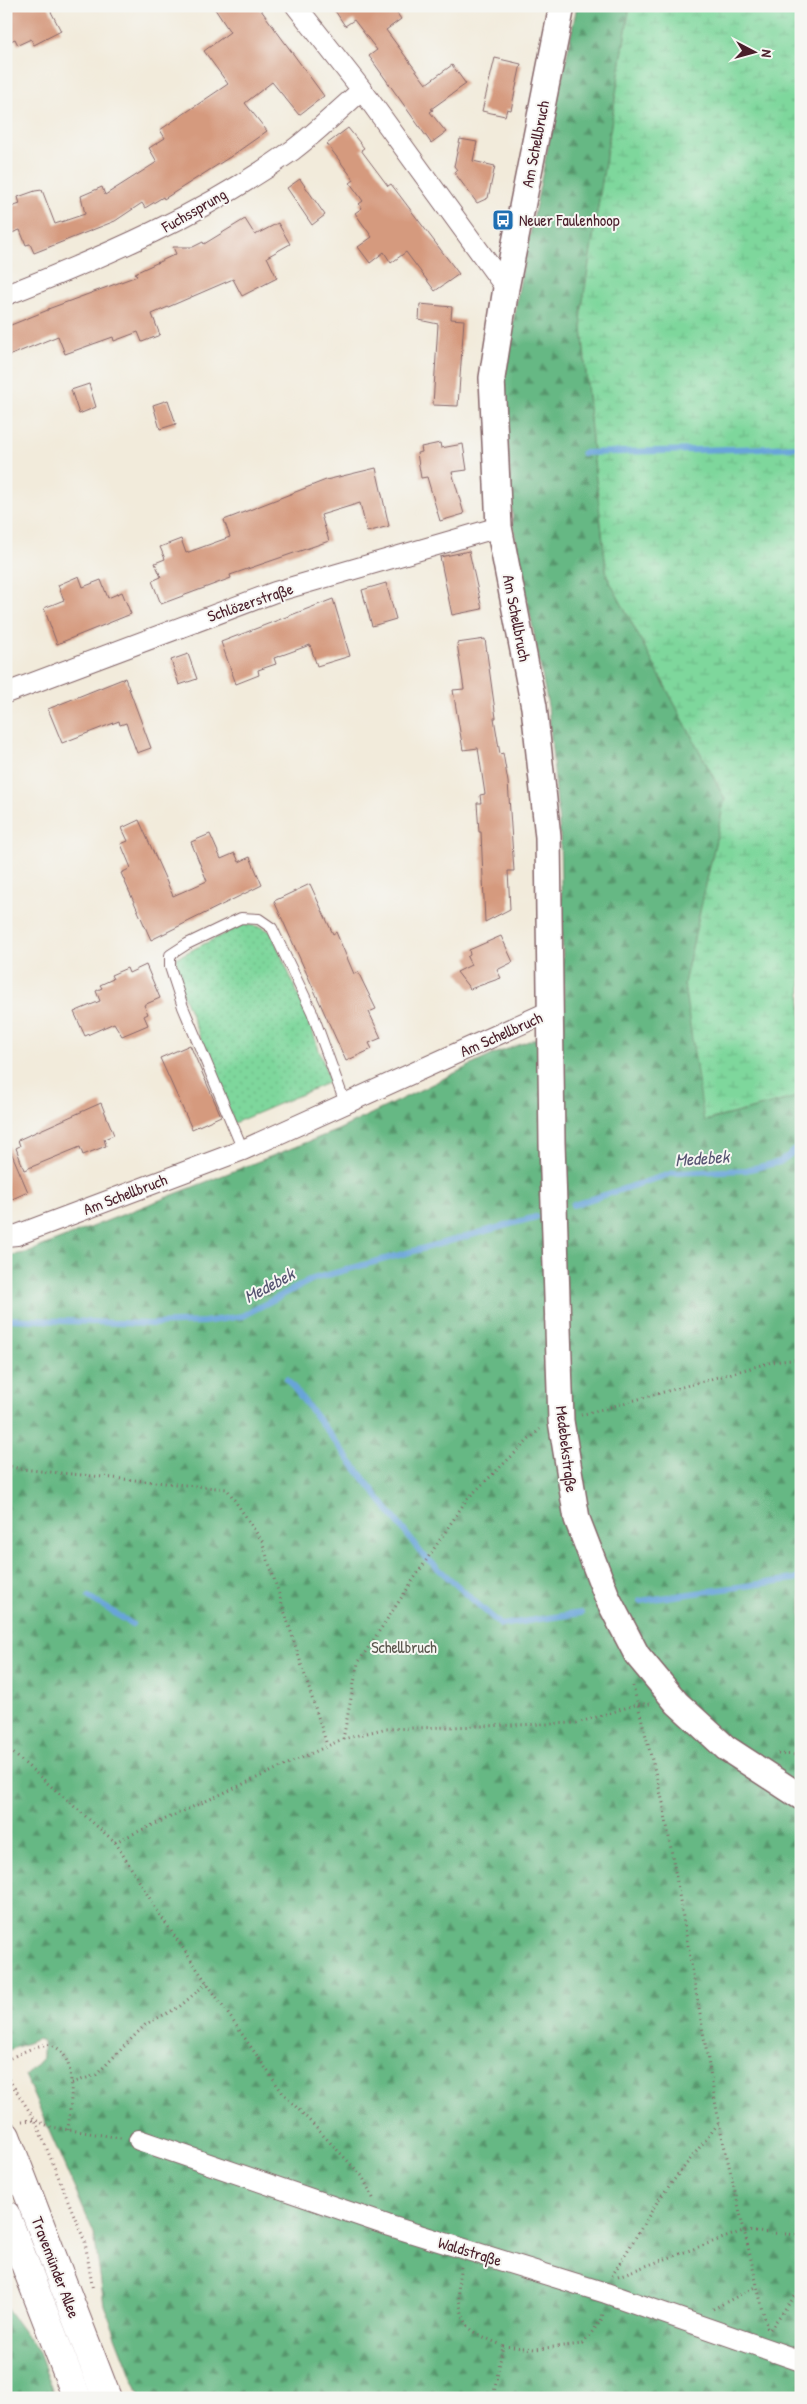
<svg xmlns="http://www.w3.org/2000/svg" width="807" height="2404" font-family="'Patrick Hand',sans-serif">
  <style>
    .green { fill: url(#green-dots); stroke: #647b64 }
    .forest { fill: url(#forest-firs); stroke: #586c58 }
    .wetland { fill: url(#wetland-marsh); stroke: #647b64 }
    .lines { fill: none; stroke-linecap: round; stroke-linejoin: round }
    .stream { stroke: #68a4d9; stroke-width: 6 }
    .building { fill: #d59a7e }
    .service-casing { stroke: #856669; stroke-width: 12 }
    .minor-casing { stroke: #856669; stroke-width: 22 }
    .tertiary-casing { stroke: #856669; stroke-width: 28 }
    .trunk-casing { stroke: #856669; stroke-width: 30 }
    .path { stroke: #856669; stroke-width: 3; stroke-dasharray: 1 4; stroke-linecap: butt }
    .service { stroke: #fff; stroke-width: 10 }
    .minor { stroke: #fff; stroke-width: 20 }
    .tertiary { stroke: #fff; stroke-width: 25 }
    .trunk { stroke: #fff; stroke-width: 28 }
    .labels { text-anchor: middle; dominant-baseline: central; stroke-width: 4; stroke-linejoin: round; paint-order: stroke }
    .street-label { font-size: 16px; fill: #4a1f2b; stroke: #f6f6f2 }
    .poi-label { font-size: 16px; fill: #4a1f2b; stroke: #f6f6f2; text-anchor: start }
    .park-label { font-size: 16px; fill: #5a564d; stroke: #f6f6f2 }
    .water-label { font-size: 18px; font-style: italic; fill: #565471; stroke: #f6f6f2 }
  </style>
  <defs>
    <pattern id="green-dots" width="8" height="8" patternUnits="userSpaceOnUse" patternTransform="scale(1.25)"><rect width="8" height="8" fill="#7ed79c"/><path d="M2 2h.1M6 6h.1" fill="none" stroke="#6eb887" stroke-width="1.8" stroke-linecap="round"/></pattern>
    <pattern id="forest-firs" width="22" height="20" patternUnits="userSpaceOnUse" patternTransform="scale(1.25)"><rect width="22" height="20" fill="#66b884"/><path d="M5 1l3.5 6h-7zM16 11l3.5 6h-7z" fill="#56956c"/></pattern>
    <pattern id="wetland-marsh" width="20" height="14" patternUnits="userSpaceOnUse" patternTransform="scale(1.25)"><rect width="20" height="14" fill="#7ed79c"/><path d="M1 5h8M5 5V1M11 12h8M15 12V8" fill="none" stroke="#6eb887"/></pattern>
  </defs>
  <rect width="100%" height="100%" fill="#f6f6f2"/>
  <filter id="ink" filterUnits="userSpaceOnUse"><feTurbulence type="fractalNoise" baseFrequency=".02" numOctaves="2"/><feDisplacementMap in="SourceGraphic" scale="10" xChannelSelector="R" yChannelSelector="G"/><feConvolveMatrix kernelMatrix="1 2 1 2 8 2 1 2 1" color-interpolation-filters="sRGB"/></filter>
  <filter id="wash" filterUnits="userSpaceOnUse"><feTurbulence type="fractalNoise" baseFrequency=".0096" numOctaves="4" result="noise"/><feDisplacementMap in="SourceGraphic" scale="20" xChannelSelector="R" yChannelSelector="G"/><feGaussianBlur stdDeviation="1.12" result="paint"/><feColorMatrix in="noise" values="0 0 0 0 0 0 0 0 0 0 0 0 0 0 0 0 0 1.4 0 .05"/><feComposite in="paint" operator="in"/></filter>
  <g filter="url(#wash)">
    <rect width="100%" height="100%" fill="#f2ebdb"/>
    <!-- green -->
    <path class="green" d="M 244,924 L 262,927 L 271,932 L 307,1015 L 330,1082 L 234,1123 L 180,987 L 176,958 Z"/>
    <!-- forest -->
    <path class="forest" d="M 577,6 L 630,6 L 581,314 L 593,452 L 607,576 L 725,799 L 684,984 L 705,1121 L 801,1096 L 801,2398 L 140,2398 L 104,2305 L 94,2233 L 25,2076 L 43,2057 L 43,2041 L 38,2039 L 9,2050 L 6,2043 L 6,1256 L 25,1253 L 338,1130 L 494,1054 L 564,1028 L 560,836 L 548,706 L 513,526 L 504,380 L 518,292 Z
      M 6,2308 L 39,2353 L 56,2398 L 6,2398 Z"/>
    <!-- wetland -->
    <path class="wetland" d="M 630,6 L 801,6 L 801,1096 L 704,1121 L 684,984 L 725,799 L 607,576 L 593,452 L 581,314 Z"/>
    <g class="lines">
      <!-- stream -->
      <path class="stream" d="M 583,453 L 801,447
        M 573,1205 L 673,1173 L 746,1170 L 780,1162 L 801,1146
        M 6,1319 L 150,1324 L 204,1322 L 242,1316 L 313,1279 L 536,1217
        M 287,1379 L 422,1554 L 501,1625 L 581,1613
        M 89,1597 L 132,1624
        M 640,1601 L 801,1578"/>
    </g>
    <g id="blocks">
      <!-- building -->
      <path class="building" d="M 6,6 L 48,6 L 61,31 L 34,45 L 31,39 L 18,45 L 15,39 L 6,43 Z
        M 213,6 L 258,6 L 324,96 L 299,115 L 272,82 L 245,103 L 267,131 L 230,157 L 164,199 L 163,197 L 145,208 L 142,203 L 115,221 L 34,253 L 30,244 L 26,245 L 20,230 L 6,235 L 6,209 L 20,204 L 18,197 L 35,191 L 42,190 L 55,224 L 85,214 L 81,196 L 102,187 L 105,195 L 157,162 L 149,148 L 165,138 L 160,130 L 228,84 L 204,51 L 230,32 Z
        M 332,6 L 392,6 L 401,19 L 386,30 L 426,84 L 452,65 L 466,84 L 431,109 L 433,110 L 430,112 L 446,132 L 431,143 L 369,56 L 377,50 L 354,20 L 345,26 Z
        M 495,58 L 521,64 L 511,110 L 507,109 L 505,116 L 482,111 Z
        M 348,128 L 364,148 L 361,150 L 388,186 L 391,184 L 459,274 L 435,291 L 406,252 L 391,263 L 384,252 L 370,263 L 358,247 L 372,237 L 355,213 L 362,208 L 359,204 L 363,201 L 350,183 L 354,180 L 327,144 Z
        M 460,139 L 477,142 L 473,161 L 495,166 L 488,198 L 477,203 L 454,172 L 457,170 L 454,166 Z
        M 300,179 L 325,215 L 312,225 L 287,188 Z
        M 245,219 L 255,235 L 278,223 L 290,244 L 267,257 L 277,278 L 242,296 L 233,279 L 152,314 L 160,335 L 142,342 L 138,332 L 114,341 L 113,337 L 65,354 L 58,336 L 6,357 L 6,327 L 48,310 L 48,309 L 137,276 L 135,273 L 176,254 L 173,247 L 193,247 L 203,242 L 204,244 Z
        M 420,304 L 452,307 L 451,319 L 464,320 L 458,406 L 433,405 L 438,324 L 419,320 Z
        M 89,384 L 96,407 L 79,414 L 71,390 Z
        M 168,400 L 176,424 L 160,429 L 153,405 Z
        M 440,443 L 441,448 L 463,444 L 467,470 L 452,472 L 464,514 L 440,521 L 427,477 L 421,478 L 417,453 L 422,452 L 421,447 Z
        M 376,468 L 389,526 L 367,532 L 360,503 L 321,515 L 329,541 L 230,575 L 231,578 L 161,604 L 152,581 L 161,577 L 155,563 L 165,559 L 160,547 L 181,539 L 186,553 L 230,537 L 224,520 L 326,480 Z
        M 469,551 L 482,609 L 452,615 L 440,557 Z
        M 79,576 L 83,587 L 101,580 L 108,598 L 122,592 L 131,614 L 57,644 L 44,608 L 64,600 L 58,585 Z
        M 386,583 L 396,619 L 372,626 L 362,590 Z
        M 333,599 L 350,656 L 317,666 L 310,645 L 274,658 L 276,664 L 258,670 L 259,675 L 236,684 L 221,642 Z
        M 485,639 L 496,718 L 494,718 L 500,754 L 503,753 L 508,782 L 514,871 L 508,871 L 510,909 L 485,922 L 481,832 L 479,832 L 477,803 L 481,803 L 480,795 L 485,794 L 478,748 L 463,750 L 453,690 L 464,689 L 457,643 Z
        M 188,654 L 197,679 L 179,685 L 171,660 Z
        M 125,678 L 151,748 L 137,753 L 126,723 L 120,725 L 119,721 L 62,743 L 48,709 Z
        M 139,820 L 173,896 L 207,881 L 191,842 L 210,834 L 221,859 L 235,853 L 239,862 L 250,857 L 262,885 L 151,940 L 121,873 L 131,868 L 121,844 L 128,841 L 122,828 Z
        M 310,884 L 333,934 L 336,932 L 354,974 L 358,972 L 376,1009 L 369,1012 L 381,1038 L 369,1043 L 372,1049 L 346,1061 L 274,901 Z
        M 501,936 L 513,962 L 497,970 L 501,978 L 470,989 L 457,972 L 471,965 L 467,957 L 470,955 L 469,950 Z
        M 146,965 L 160,998 L 144,1005 L 148,1014 L 144,1016 L 148,1025 L 122,1036 L 114,1023 L 85,1036 L 74,1012 L 100,1001 L 96,991 L 102,988 L 100,985 L 113,979 L 111,975 L 127,968 L 129,973 Z
        M 190,1045 L 221,1116 L 192,1129 L 160,1058 Z
        M 101,1103 L 114,1135 L 104,1139 L 106,1146 L 83,1155 L 80,1147 L 24,1170 L 16,1148 L 20,1146 L 18,1140 Z
        M 6,1140 L 28,1192 L 10,1200 L 6,1191 Z"/>
    </g>
  </g>
  <g filter="url(#ink)">
    <use href="#blocks" fill-opacity="0" stroke="#856669" stroke-width="1"/>
    <g class="lines">
      <!-- service casing -->
      <g class="service-casing">
        <path id="service" d="M 243,1150 L 183,1007 L 170,967 L 170,955 L 187,944 L 241,918 L 259,919 L 272,928 L 312,1012 L 345,1103"/>
      </g>
      <!-- minor casing -->
      <g class="minor-casing">
        <path id="minor" d="M 296,6 L 362,90 L 506,288
          M 6,295 C 106,256 205,213 293,150 C 317,132 339,110 362,90
          M 6,693 L 275,592 L 499,527
          M 6,1236 L 17,1235 L 243,1150 L 550,1011
          M 139,2140 L 387,2225 L 606,2293 L 801,2361"/>
      </g>
      <!-- tertiary casing -->
      <g class="tertiary-casing">
        <path id="tertiary" d="M 562,6 L 506,288 L 492,378 L 499,527 L 534,707 L 548,837 L 552,1143 L 561,1421 L 577,1519 L 608,1599 L 637,1655 L 677,1703 L 726,1748 L 801,1797"/>
      </g>
      <!-- trunk casing -->
      <g class="trunk-casing">
        <path id="trunk" d="M 6,2136 L 107,2398
          M 6,2215 L 77,2398"/>
      </g>
      <!-- path -->
      <path class="path" d="M 581,1415 L 772,1362 L 801,1359
        M 6,1465 L 20,1469 L 227,1489 L 262,1541 L 327,1745
        M 633,1686 L 663,1803 L 719,2123 L 767,2328
        M 343,1739 L 358,1663 L 467,1499 L 540,1429
        M 6,1747 L 115,1842 L 160,1915 L 282,2092 L 362,2176 L 374,2200
        M 778,1754 L 801,1755
        M 115,1842 L 343,1739 L 383,1729 L 577,1723 L 638,1704 L 650,1704
        M 6,2060 C 18,2055 38,2043 50,2045 C 80,2052 70,2109 68,2130
        M 6,2075 L 35,2120 L 85,2242 L 93,2291
        M 72,2083 L 96,2075 L 146,2024 L 179,2007 L 207,1983
        M 22,2121 L 35,2120 L 51,2127 L 121,2138
        M 461,2267 C 456,2284 458,2318 472,2330 C 481,2337 494,2341 503,2346 L 493,2398
        M 612,2276 L 659,2199 L 718,2124
        M 618,2276 L 743,2231 L 801,2235
        M 713,2309 L 757,2286
        M 770,2329 L 801,2288
        M 503,2346 L 535,2349 L 583,2344 L 602,2319 L 603,2313"/>
      <!-- service -->
      <use href="#service" class="service"/>
      <!-- minor -->
      <use href="#minor" class="minor"/>
      <!-- tertiary -->
      <use href="#tertiary" class="tertiary"/>
      <!-- trunk -->
      <use href="#trunk" class="trunk"/>
    </g>
  </g>
  <!-- icons -->
  <defs>
    <g id="bus-square" transform="scale(1.125)"><rect x="-9" y="-9" width="18" height="18" rx="4" fill="#1f6fb2" stroke="#f6f6f2"/><path d="M-5-6H5V4H4V6H2V4H-2V6H-4V4H-5ZM-3.5-4V0h7V-4ZM-3.5 1.2v1.5H-2V1.2ZM2 1.2v1.5H3.5V1.2Z" fill="#fff"/></g>
  </defs>
  <g fill-rule="evenodd">
    <use href="#bus-square" x="503" y="220"/>
  </g>
  <g class="labels">
    <!-- street labels -->
    <g class="street-label">
      <text transform="translate(535 144) rotate(-79)">Am Schellbruch</text>
      <text transform="translate(194 210) rotate(-30)">Fuchssprung</text>
      <text transform="translate(250 602) rotate(-19)">Schlözerstraße</text>
      <text transform="translate(517 618) rotate(79)">Am Schellbruch</text>
      <text transform="translate(501 1034) rotate(-24)">Am Schellbruch</text>
      <text transform="translate(125 1194) rotate(-21)">Am Schellbruch</text>
      <text transform="translate(567 1449) rotate(83)">Medebekstraße</text>
      <text transform="translate(470 2251) rotate(17)">Waldstraße</text>
      <text transform="translate(56 2267) rotate(69)">Travemünder Allee</text>
    </g>
    <!-- poi labels -->
    <g class="poi-label">
      <text x="519" y="220">Neuer Faulenhoop</text>
    </g>
    <!-- park labels -->
    <g class="park-label">
      <text x="404" y="1647">Schellbruch</text>
    </g>
    <!-- water labels -->
    <g class="water-label">
      <text transform="translate(702 1158) rotate(-4)">Medebek</text>
      <text transform="translate(269 1285) rotate(-28)">Medebek</text>
    </g>
  </g>
  <!-- margin -->
  <rect width="807" height="2404" fill="none" stroke="#f6f6f2" stroke-width="25"/>
  <!-- north arrow -->
  <g transform="translate(754 52) rotate(96)" stroke="#f6f6f2" stroke-width="4" paint-order="stroke">
  <path d="M0-4L9 19L0 12L-9 19Z" fill="#4a1f2b"/>
  <text y="-8" font-size="14" font-weight="bold" text-anchor="middle" fill="#4a1f2b">N</text>
  </g>
</svg>
